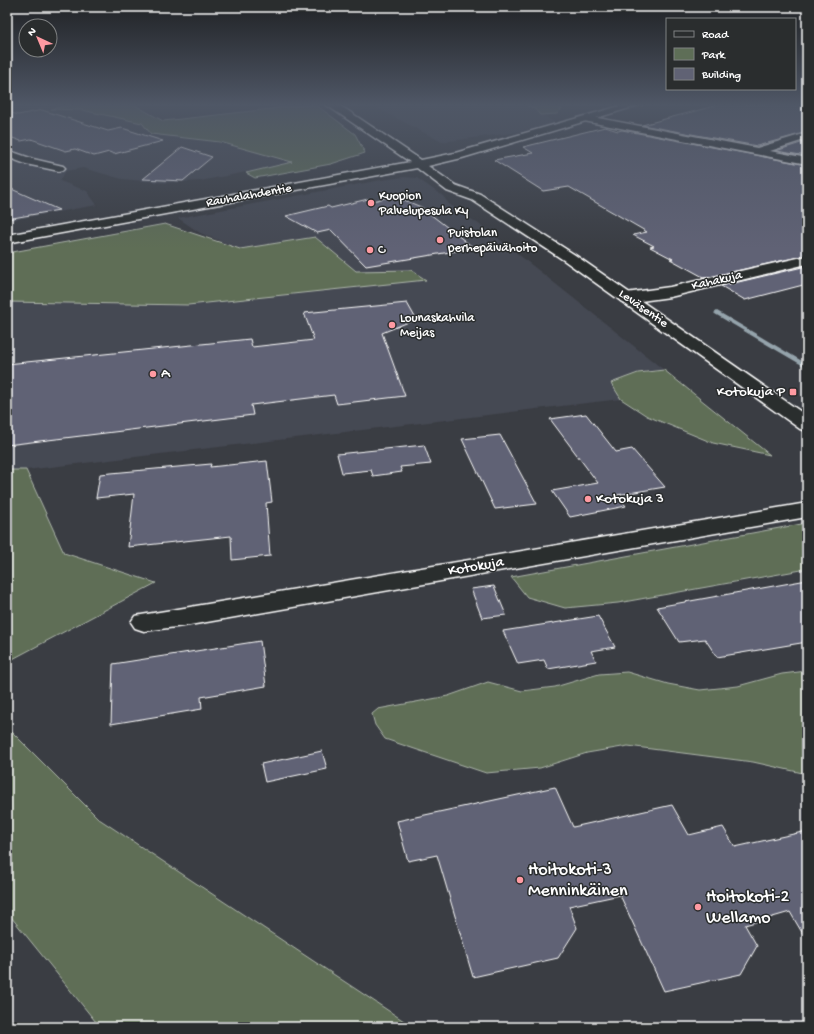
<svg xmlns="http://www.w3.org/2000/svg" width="814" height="1034" font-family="'Gochi Hand',sans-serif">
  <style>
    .built { fill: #454852 }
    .green { fill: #5e6e57; stroke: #aeb6ab }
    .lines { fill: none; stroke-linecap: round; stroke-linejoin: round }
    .stream { fill: #95a4ac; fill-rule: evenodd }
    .building { fill: #606274; stroke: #fff }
    .minor-casing { stroke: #fff; stroke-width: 3 }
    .secondary-casing { stroke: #fff; stroke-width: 3 }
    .minor { fill: #2a2d2e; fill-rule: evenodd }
    .secondary { fill: #2a2d2e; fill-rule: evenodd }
    .poi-dot { fill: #ff9aa2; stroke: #2a2d2e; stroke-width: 1.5 }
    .labels { text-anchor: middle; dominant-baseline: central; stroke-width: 3; stroke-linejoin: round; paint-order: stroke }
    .far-street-label { font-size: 13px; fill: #fff; stroke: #2a2d2e }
    .far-poi-label { font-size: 13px; fill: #fff; stroke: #2a2d2e; text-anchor: start }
    .poi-label { font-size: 15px; fill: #fff; stroke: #2a2d2e; text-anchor: start }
    .street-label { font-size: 15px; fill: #fff; stroke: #2a2d2e }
    .near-poi-label { font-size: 18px; fill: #fff; stroke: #2a2d2e; text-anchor: start }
  </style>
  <rect width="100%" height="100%" fill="#3a3d43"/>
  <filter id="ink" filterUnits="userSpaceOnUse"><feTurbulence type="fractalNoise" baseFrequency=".025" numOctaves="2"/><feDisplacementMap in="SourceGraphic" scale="8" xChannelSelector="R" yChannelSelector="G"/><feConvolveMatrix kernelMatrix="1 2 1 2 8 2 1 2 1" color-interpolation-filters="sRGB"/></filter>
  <g filter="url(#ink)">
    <!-- built -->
    <path class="built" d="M 7,104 L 76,104 L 54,109 L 82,110 L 142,123 L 151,134 L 220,142 L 293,163 L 200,181 L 164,183 L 122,179 L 83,168 L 66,171 L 60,181 L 87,191 L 97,205 L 7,221 Z
      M 369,104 L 524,104 L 556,123 L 520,132 L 442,142 Z
      M 404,177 L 417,178 L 443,196 L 449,204 L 489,231 L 664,370 L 638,373 L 611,383 L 621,399 L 26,470 L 7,470 L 7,302 L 188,305 L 411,270 L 356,271 L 315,237 L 240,249 L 200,233 L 178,218 L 381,180 Z"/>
    <!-- green -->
    <path class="green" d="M 76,104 L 133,104 L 163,121 L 315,104 L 355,134 L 365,153 L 331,164 L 255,178 L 246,173 L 292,162 L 220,142 L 151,134 L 142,123 L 82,110 L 51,109 Z
      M 524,104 L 551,104 L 562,109 L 557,114 L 540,115 L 535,109 Z
      M 165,224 L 240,249 L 315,237 L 356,271 L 411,270 L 426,280 L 188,305 L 7,302 L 7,253 Z
      M 664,370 L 770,455 L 713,443 L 647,416 L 621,399 L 611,383 L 638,373 Z
      M 7,470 L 26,470 L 64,553 L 156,583 L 7,662 Z
      M 807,523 L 807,569 L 618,603 L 565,608 L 527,597 L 511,577 Z
      M 807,671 L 807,774 L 753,762 L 628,746 L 587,753 L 540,768 L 486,773 L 385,739 L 375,725 L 372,714 L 378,709 L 448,696 L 488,682 L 522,691 L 555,687 L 599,674 L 627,672 L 668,684 L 700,690 L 738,686 L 782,674 Z
      M 7,727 L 99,819 L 413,1027 L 100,1027 L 7,912 Z"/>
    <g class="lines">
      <!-- stream -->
      <path class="stream" d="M 717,311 L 807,364 L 807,368 L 715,314 L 714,313 Z"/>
    </g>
    <!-- building -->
    <path class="building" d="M 722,104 L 807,104 L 807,132 L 757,146 L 642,125 Z
      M 42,110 L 108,131 L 122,128 L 163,141 L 114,154 L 109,152 L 94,156 L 75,149 L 66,151 L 31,139 L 21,141 L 7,136 L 7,111 L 18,115 Z
      M 605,127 L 618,131 L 622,130 L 807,165 L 807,255 L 705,278 L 670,259 L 673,259 L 650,247 L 654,246 L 633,235 L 647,232 L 569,187 L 543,191 L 494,160 L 533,153 L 523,147 Z
      M 807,141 L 807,156 L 776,151 Z
      M 182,147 L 212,157 L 183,181 L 143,179 Z
      M 7,187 L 59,210 L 7,219 Z
      M 389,197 L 397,197 L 421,207 L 474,248 L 366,266 L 331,230 L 317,233 L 286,216 L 328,206 L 331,208 L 368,199 L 373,201 Z
      M 807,266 L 807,284 L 745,300 L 721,286 Z
      M 407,303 L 416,319 L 382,333 L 405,396 L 337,404 L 334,395 L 251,405 L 253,415 L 7,445 L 7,364 L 250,339 L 252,347 L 314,340 L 304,313 Z
      M 586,414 L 616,452 L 632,449 L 665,487 L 617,495 L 626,506 L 570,517 L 552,491 L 598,483 L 550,419 Z
      M 500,435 L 537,504 L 495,509 L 462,439 Z
      M 424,445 L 431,464 L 400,467 L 402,472 L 373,476 L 371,470 L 342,473 L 337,454 Z
      M 267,461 L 272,502 L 266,503 L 270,556 L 232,560 L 231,536 L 128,547 L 134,494 L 96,498 L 100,474 L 211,464 L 210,467 Z
      M 807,580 L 807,642 L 717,657 L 705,639 L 679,642 L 657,607 Z
      M 494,586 L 506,615 L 482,618 L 471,589 Z
      M 598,616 L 615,647 L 591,651 L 596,661 L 548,669 L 544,660 L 518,664 L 503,631 Z
      M 260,641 L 266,686 L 201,697 L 202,709 L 111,724 L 113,664 Z
      M 322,751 L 327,769 L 265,782 L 261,764 Z
      M 555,787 L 573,827 L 672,805 L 689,835 L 723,827 L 735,847 L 807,831 L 807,941 L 790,912 L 745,925 L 757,946 L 741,974 L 664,991 L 620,895 L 569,906 L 577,928 L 558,958 L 473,977 L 437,855 L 408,861 L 397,821 Z"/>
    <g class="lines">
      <!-- minor casing -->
      <g class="minor-casing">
        <path id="minor" d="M 587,116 L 757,148 L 807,133 L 807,139 L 770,151 L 807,158 L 807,164 L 584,121 L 582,119 Z
          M 7,150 L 33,159 L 63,166 L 65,168 L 63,170 L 59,171 L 26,164 L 7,157 Z
          M 807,256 L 807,264 L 670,297 L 626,303 L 621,301 L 618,298 L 621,295 L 626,293 L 670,287 Z
          M 807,503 L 807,517 L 184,626 L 144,631 L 135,628 L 131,622 L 135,616 L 184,608 Z"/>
      </g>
      <!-- secondary casing -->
      <g class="secondary-casing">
        <path id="secondary" d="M 325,104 L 337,104 L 347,110 L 421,160 L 455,153 L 627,104 L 643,104 L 462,158 L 428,166 L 455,185 L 480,194 L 575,255 L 807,416 L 807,431 L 800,429 L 565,261 L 472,200 L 447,191 L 417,168 L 7,243 L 7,235 L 410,162 Z"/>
      </g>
      <!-- minor -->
      <use href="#minor" class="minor"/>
      <!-- secondary -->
      <use href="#secondary" class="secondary"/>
    </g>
  </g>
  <!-- sky -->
  <linearGradient id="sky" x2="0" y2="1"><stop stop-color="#202225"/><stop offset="0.42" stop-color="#4f5766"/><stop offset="1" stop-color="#4f5766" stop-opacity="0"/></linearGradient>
  <rect width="814" height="249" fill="url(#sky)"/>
  <!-- markers -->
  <g class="poi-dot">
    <circle cx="371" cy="203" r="4"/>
    <circle cx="440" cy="240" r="4"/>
    <circle cx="370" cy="250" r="4"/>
    <circle cx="392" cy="325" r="4"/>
    <circle cx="153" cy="374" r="4"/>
    <rect x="789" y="388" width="8" height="8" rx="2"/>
    <circle cx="588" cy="499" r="4"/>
    <circle cx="520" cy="880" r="4"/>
    <circle cx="698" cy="907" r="4"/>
  </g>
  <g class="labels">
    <!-- far-street labels -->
    <g class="far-street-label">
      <text transform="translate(249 196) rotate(-10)">Rauhalahdentie</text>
      <text transform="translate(717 281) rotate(-13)">Kahakuja</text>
      <text transform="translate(643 309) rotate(35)">Leväsentie</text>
    </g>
    <!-- far-poi labels -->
    <g class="far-poi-label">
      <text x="379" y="196">Kuopion<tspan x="379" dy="15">Palvelupesula Ky</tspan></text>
      <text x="448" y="233">Puistolan<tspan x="448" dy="15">perhepäivähoito</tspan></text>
      <text x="378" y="250">C</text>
      <text x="400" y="318">Lounaskahvila<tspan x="400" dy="15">Meijas</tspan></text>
    </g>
    <!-- poi labels -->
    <g class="poi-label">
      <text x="161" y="374">A</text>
      <text x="785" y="392" text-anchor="end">Kotokuja P</text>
      <text x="596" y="499">Kotokuja 3</text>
    </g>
    <!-- street labels -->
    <g class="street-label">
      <text transform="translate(476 567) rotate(-10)">Kotokuja</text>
    </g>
    <!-- near-poi labels -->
    <g class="near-poi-label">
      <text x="528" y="870">Hoitokoti-3<tspan x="528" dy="21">Menninkäinen</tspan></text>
      <text x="706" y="897">Hoitokoti-2<tspan x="706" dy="21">Wellamo</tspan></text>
    </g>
  </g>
  <!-- margin -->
  <rect width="814" height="1034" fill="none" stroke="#2a2d2e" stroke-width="24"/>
  <rect x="12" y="12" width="790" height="1010" fill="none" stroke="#fff" stroke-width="1.5" filter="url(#ink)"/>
  <!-- legend -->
  <rect x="666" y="18" width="130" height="72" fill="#2a2d2e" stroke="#7f8182"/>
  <rect x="674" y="31" width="20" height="6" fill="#2a2d2e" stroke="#7f8182"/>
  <text x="702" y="38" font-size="12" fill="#ffffff">Road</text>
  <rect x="674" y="48" width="20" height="12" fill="#5e6e57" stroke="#7f8182"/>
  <text x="702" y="58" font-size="12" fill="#ffffff">Park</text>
  <rect x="674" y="68" width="20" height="12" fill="#606274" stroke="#7f8182"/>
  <text x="702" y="78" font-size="12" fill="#ffffff">Building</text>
  <!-- north arrow -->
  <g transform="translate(38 38) rotate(316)"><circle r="19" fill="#2a2d2e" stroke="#7f8182"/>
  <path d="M0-3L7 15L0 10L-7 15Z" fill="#ff9aa2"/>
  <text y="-6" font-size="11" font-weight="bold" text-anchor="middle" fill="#ffffff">N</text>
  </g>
</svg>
